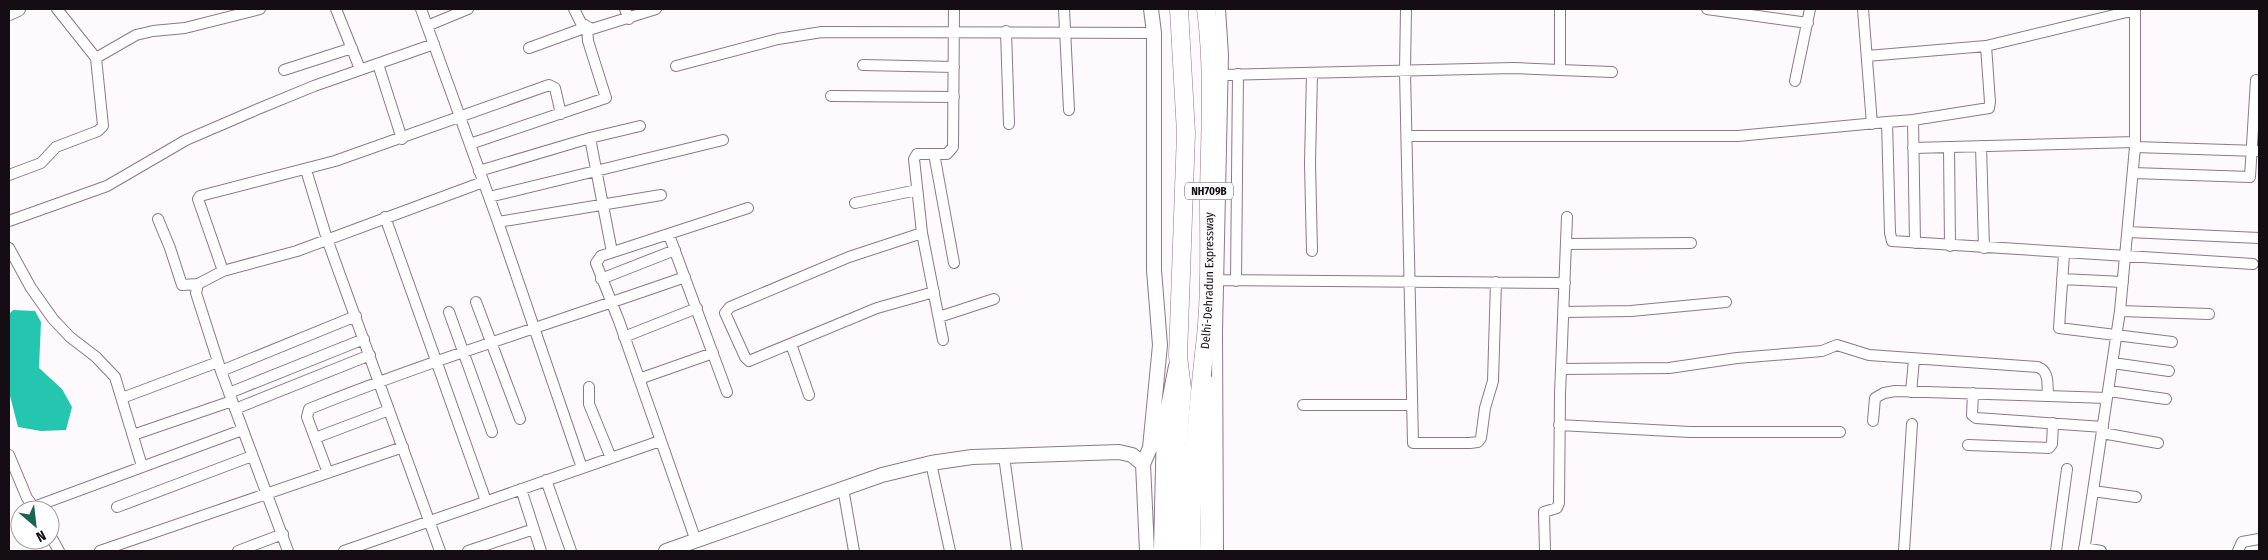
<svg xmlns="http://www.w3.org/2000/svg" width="2268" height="560" font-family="'Fira Sans Condensed',sans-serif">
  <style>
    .water { fill: #25c6af }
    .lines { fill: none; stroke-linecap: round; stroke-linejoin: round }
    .street-casing { stroke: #8e7888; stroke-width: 12 }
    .secondary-casing { stroke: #8e7888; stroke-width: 16 }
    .highway-casing { stroke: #8e7888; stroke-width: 19 }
    .street { stroke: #fff; stroke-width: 10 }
    .secondary { stroke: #fff; stroke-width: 14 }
    .highway { stroke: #fff; stroke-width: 18 }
    .labels { text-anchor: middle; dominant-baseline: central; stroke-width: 5; stroke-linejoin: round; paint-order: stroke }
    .shield { fill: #fff; stroke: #5a565a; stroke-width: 1 }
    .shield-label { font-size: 11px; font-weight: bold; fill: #140d13 }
    .street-label { font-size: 12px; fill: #140d13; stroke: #fff }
  </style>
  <rect width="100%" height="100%" fill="#fef9fd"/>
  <!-- water -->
  <path class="water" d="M 13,310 L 35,311 L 41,322 L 39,368 L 62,389 L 72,407 L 66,430 L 41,431 L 18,427 L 9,392 L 9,314 Z"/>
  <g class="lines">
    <!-- street casing -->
    <g class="street-casing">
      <path id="street" d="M 336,9 L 360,69
        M 421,9 L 498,222 L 582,468
        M 574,9 L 581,23 L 592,29 L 656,9
        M 625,9 L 629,19
        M 954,9 L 953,147 L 947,154 L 936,154 L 935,159 L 954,263
        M 1064,9 L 1069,110
        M 1406,9 L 1405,71 L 1413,443 L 1470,443 L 1478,442 L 1481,438 L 1485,408 L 1493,381 L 1496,282
        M 1707,9 L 1808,23
        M 1863,9 L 1872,124
        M 427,26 L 468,9
        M 1006,31 L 1009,124
        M 1867,56 L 1986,46 L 2135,10
        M 96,58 L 136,35 L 153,31 L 185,28 L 260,9
        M 378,64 L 402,139
        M 863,65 L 954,67
        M 676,66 L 778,39 L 822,32 L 1154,33
        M 284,70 L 352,48
        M 1560,70 L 1612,72
        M 1312,73 L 1310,163 L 1312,251
        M 1223,75 L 1514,68 L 1560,70 L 1560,9
        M 1795,81 L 1810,9
        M 831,96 L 954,97
        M 1913,120 L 1989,108 L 1990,102 L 1986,46
        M 1887,122 L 1913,120 L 1915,243
        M 1408,136 L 1738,136 L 1887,122 L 1890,233 L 1892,241 L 2253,264
        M 590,138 L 640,126
        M 470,144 L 606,98 L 588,41 L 587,27 L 529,48
        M 1981,146 L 1984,248
        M 1949,147 L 1950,246
        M 2135,147 L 2258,151
        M 1913,148 L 2135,142
        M 936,154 L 917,154 L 914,159 L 922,233 L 943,340
        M 306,170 L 327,239 L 440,551
        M 479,171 L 590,138 L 612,252
        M 2133,173 L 2250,177 L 2256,80
        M 9,175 L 41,163 L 56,147 L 98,131 L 103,126 L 96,58 L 57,9
        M 489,197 L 723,140
        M 855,203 L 917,190
        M 385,217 L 486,501
        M 158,219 L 170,248 L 182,285 L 198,284
        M 9,221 L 107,186 L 186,140 L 258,109 L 314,86 L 434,44
        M 498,222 L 661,195
        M 2128,232 L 2259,238
        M 922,233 L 849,257 L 730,307 L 725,313 L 745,357 L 749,361 L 877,308 L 934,292
        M 669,235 L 727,392
        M 1566,244 L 1691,243
        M 9,248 L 31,288 L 53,319 L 70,337 L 96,357 L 115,377 L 142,466
        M 2064,254 L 2059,328 L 2172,342
        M 223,271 L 198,199 L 200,196 L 335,161 L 549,85 L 555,88 L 561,114
        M 601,279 L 675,250
        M 2062,279 L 2123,282
        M 1218,280 L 1565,283
        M 1236,281 L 1238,74
        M 476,302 L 520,419
        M 2120,311 L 2209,314
        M 449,312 L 492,432
        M 1563,312 L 1631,311 L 1726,302
        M 939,317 L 994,299
        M 624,337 L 697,308
        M 791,344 L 809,395
        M 2113,363 L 2169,371
        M 1561,369 L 1669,368 L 1737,358 L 1822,351 L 1837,345 L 1869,355 L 2038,367 C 2050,372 2047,385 2048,396 L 2107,398
        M 221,371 L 356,316
        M 639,379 L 713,353
        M 589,387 L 589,404 L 611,458
        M 2109,391 L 2166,399
        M 1911,392 L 1914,360
        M 229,393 L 364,339
        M 1973,393 L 1972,415 L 1976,418 L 2103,427
        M 122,398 L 218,362
        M 1303,405 L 1411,405
        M 235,409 L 370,355
        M 1873,421 L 1875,398 L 1884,393 L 1895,391 L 2048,396
        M 1559,425 L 1690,432 L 1840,432
        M 2102,433 L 2158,443
        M 133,435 L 232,401
        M 315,438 L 389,410
        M 1968,445 L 2049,448 L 2052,444 L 2053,423
        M 9,455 L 27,498 L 36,510
        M 1004,456 L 1017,551
        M 931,463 L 950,551
        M 328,473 L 307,417 L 309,409 C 433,359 560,321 685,277
        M 546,480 L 571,551
        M 843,488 L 854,551
        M 521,489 L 541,551
        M 2093,491 L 2136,497
        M 34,507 L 242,430
        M 117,507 L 252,456
        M 50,535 L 59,551
        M 696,541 L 619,321 L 596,263 L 601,256 L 748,208
        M 2084,548 L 2101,551
        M 100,551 L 403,447
        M 238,551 L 283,534
        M 288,551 L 221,371 L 196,293 L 198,284 L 223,271 L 297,251 L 483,182
        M 344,551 L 660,441
        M 468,551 L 534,529
        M 1218,551 L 1217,332 L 1223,55 L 1220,9
        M 1545,551 L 1544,512 L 1557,508 L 1559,503 L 1560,394 L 1567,217
        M 1904,551 L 1912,424
        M 2056,551 L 2067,469
        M 2084,551 L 2120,311 L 2135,147 L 2135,9
        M 2238,551 L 2242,542 L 2259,539"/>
    </g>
    <!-- secondary casing -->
    <g class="secondary-casing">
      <path id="secondary" d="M 9,13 L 18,9
        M 1207,382 L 1208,551
        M 1143,464 L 1150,448 L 1160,345 L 1154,270 L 1154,33 L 1151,9
        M 666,551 L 882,475 L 931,463 L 972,457 L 1119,452 L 1132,455 L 1143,464 L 1147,551
        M 1161,551 L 1164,427 L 1176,366"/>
    </g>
    <!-- highway casing -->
    <g class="highway-casing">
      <g id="highway">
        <path d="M 1177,551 L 1177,453 L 1182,389 L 1178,356 L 1186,133 L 1179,9"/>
        <path id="s1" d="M 1192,551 C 1190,485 1197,420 1204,354 C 1211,302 1209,247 1209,195 C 1210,133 1214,70 1206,9"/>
      </g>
    </g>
    <!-- street -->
    <use href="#street" class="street"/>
    <!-- secondary -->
    <use href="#secondary" class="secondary"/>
    <!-- highway -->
    <use href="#highway" class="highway"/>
  </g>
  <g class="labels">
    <!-- shield labels -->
    <rect class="shield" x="1185" y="182.5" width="48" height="17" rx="4"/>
    <g class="shield-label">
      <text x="1209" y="191">NH709B</text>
    </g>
    <!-- street labels -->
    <g class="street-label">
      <text stroke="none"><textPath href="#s1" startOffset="271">Delhi-Dehradun Expressway</textPath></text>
    </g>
  </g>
  <!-- border -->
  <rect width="2268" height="560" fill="none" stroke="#140d13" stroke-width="20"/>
  <!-- north arrow -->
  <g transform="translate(35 525) rotate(152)"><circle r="24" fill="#ffffff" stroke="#a19ea1"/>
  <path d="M0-4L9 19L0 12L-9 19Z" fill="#1b6357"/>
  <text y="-8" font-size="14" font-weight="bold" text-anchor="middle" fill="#140d13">N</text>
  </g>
</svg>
